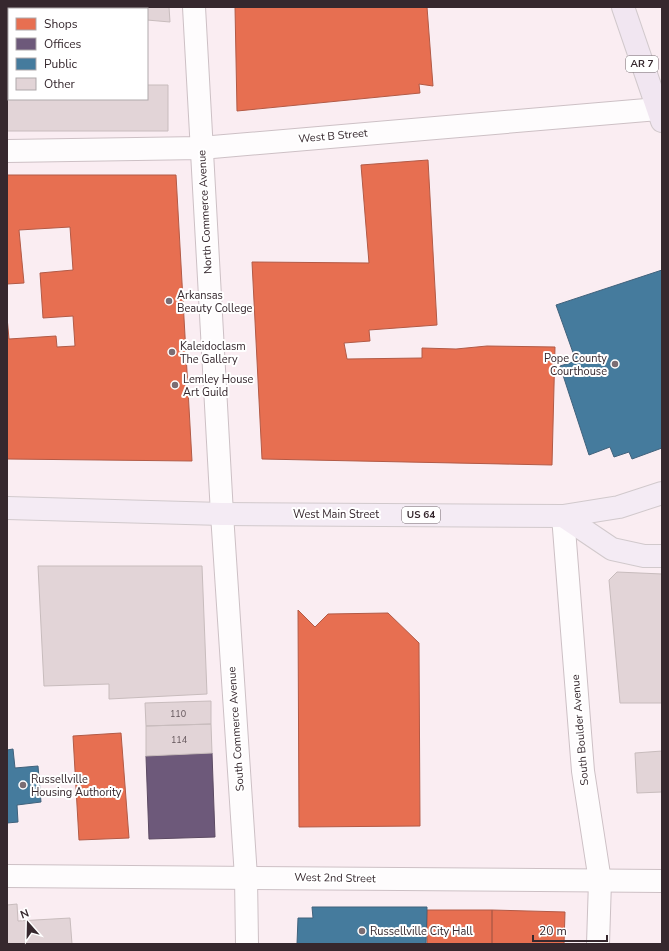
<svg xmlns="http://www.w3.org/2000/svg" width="669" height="951" font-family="'Nunito Sans',sans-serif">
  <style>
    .shops { fill: #e76f51; stroke: #b25a46 }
    .offices { fill: #6d597a; stroke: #5c4a63 }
    .public { fill: #457b9d; stroke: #40627c }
    .building { fill: #e2d4d7; stroke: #c8bcbd }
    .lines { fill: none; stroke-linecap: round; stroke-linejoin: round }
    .minor-casing { stroke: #cdc0c5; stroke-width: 24 }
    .tertiary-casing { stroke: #cdc0c5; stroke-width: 24 }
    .primary-casing { stroke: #d1c9cc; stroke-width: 24 }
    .trunk-casing { stroke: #d1c9cc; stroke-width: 24 }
    .minor { stroke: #fefcfd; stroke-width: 22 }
    .tertiary { stroke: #fefcfd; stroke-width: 22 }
    .primary { stroke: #f4ebf4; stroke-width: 22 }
    .trunk { stroke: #f1e6f1; stroke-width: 22 }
    .poi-dot { fill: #7b6d73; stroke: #fff; stroke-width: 1.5 }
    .labels { text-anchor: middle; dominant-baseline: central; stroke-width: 4; stroke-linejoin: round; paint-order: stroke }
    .number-label { font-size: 9px; fill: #625459 }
    .shield { fill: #fff; stroke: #72686d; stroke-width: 1 }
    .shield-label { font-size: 10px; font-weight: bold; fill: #36282e }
    .street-label { font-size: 11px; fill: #36282e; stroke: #fff }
    .poi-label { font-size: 11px; fill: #36282e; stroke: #fff; text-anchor: start }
  </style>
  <rect width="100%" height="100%" fill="#faedf2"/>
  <!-- shops -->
  <path class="shops" d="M 235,7 L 427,7 L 433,86 L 419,84 L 420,93 L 237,111 Z
    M 428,160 L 437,325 L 369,330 L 370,341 L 344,343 L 347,359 L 422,358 L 422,348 L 456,349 L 487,346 L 555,347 L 552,465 L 262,459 L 252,262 L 369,263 L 361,165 Z
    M 7,175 L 176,175 L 192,461 L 7,459 L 7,317 L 9,339 L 56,336 L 57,347 L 75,346 L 73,316 L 43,318 L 40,273 L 73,270 L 70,227 L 19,230 L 24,283 L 7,284 Z
    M 298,610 L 315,627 L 328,614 L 388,613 L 419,643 L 420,826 L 299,827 Z
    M 121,733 L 129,838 L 79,840 L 73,736 Z
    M 427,910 L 492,910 L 492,944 L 427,944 Z
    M 492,910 L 565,912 L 564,944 L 492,944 Z"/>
  <!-- offices -->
  <path class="offices" d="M 212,753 L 215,837 L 149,839 L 146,756 Z"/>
  <!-- public -->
  <path class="public" d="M 662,270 L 662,448 L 632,459 L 629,452 L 614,457 L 610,447 L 589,455 L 560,366 L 576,361 L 556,305 Z
    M 13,749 L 15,768 L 38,766 L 41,802 L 17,805 L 18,822 L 7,823 L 7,750 Z
    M 312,907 L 427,907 L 426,944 L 297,944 L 298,918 L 313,918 Z"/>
  <!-- building -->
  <path class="building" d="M 98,7 L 169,7 L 170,22 L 147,20 L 147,9 L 98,9 Z
    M 7,60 L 9,60 L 9,99 L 147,99 L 147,85 L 168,85 L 168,131 L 7,131 Z
    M 38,566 L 202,566 L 207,694 L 109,699 L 109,684 L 44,686 Z
    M 617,572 L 662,574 L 662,703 L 620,703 L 609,580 Z
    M 211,701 L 211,724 L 146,726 L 145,703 Z
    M 211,724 L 212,753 L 146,756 L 146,726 Z
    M 662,751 L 662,792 L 637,793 L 635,753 Z
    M 17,904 L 18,921 L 70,918 L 72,944 L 7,944 L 7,905 Z"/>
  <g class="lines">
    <!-- minor casing -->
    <g class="minor-casing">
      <path id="minor" d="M 194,7 L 222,514 L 246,877 L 247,944
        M 7,151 L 201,148 L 658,109
        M 563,516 L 583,771 L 600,881 L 598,944"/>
    </g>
    <!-- tertiary casing -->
    <g class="tertiary-casing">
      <path id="tertiary" d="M 7,876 L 662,881"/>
    </g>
    <!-- primary casing -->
    <g class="primary-casing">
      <path id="primary" d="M 7,508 L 222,514 L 563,516 L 619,507 L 662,493
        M 563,516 L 612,549 L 644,556 L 662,556"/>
    </g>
    <!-- trunk casing -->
    <g class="trunk-casing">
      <path id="trunk" d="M 623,7 L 662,121"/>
    </g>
    <!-- minor -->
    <use href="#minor" class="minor"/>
    <!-- tertiary -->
    <use href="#tertiary" class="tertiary"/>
    <!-- primary -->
    <use href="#primary" class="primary"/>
    <!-- trunk -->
    <use href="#trunk" class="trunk"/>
  </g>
  <!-- markers -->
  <g class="poi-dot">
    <circle cx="169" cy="301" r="4"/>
    <circle cx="172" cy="352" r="4"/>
    <circle cx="615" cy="364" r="4"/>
    <circle cx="175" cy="385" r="4"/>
    <circle cx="23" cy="785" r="4"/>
    <circle cx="362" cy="931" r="4"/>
  </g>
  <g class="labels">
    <!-- number labels -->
    <g class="number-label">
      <text x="178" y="714">110</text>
      <text x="179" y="740">114</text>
    </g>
    <!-- shield labels -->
    <g class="shield">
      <rect x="626" y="56" width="32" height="16" rx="3"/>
      <rect x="402" y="507" width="38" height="16" rx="3"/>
    </g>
    <g class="shield-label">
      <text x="642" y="64">AR 7</text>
      <text x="421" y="515">US 64</text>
    </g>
    <!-- street labels -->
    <g class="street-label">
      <text transform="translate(333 136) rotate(-5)">West B Street</text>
      <text transform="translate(205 212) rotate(-93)">North Commerce Avenue</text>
      <text x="336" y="514">West Main Street</text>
      <text transform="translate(236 729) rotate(-94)">South Commerce Avenue</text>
      <text transform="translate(580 730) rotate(-95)">South Boulder Avenue</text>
      <text transform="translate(335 878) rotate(1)">West 2nd Street</text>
    </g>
    <!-- poi labels -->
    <g class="poi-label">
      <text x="177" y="295">Arkansas<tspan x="177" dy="13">Beauty College</tspan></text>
      <text x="180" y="346">Kaleidoclasm<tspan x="180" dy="13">The Gallery</tspan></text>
      <text x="607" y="358" text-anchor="end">Pope County<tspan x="607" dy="13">Courthouse</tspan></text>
      <text x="183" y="379">Lemley House<tspan x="183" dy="13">Art Guild</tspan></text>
      <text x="31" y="779">Russellville<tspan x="31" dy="13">Housing Authority</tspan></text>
      <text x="370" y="931">Russellville City Hall</text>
    </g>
  </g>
  <!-- border -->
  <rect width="669" height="951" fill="none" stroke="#36282e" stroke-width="16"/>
  <!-- legend -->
  <rect x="8" y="8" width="140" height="92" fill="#ffffff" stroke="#afa9ab"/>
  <rect x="16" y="18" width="20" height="12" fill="#e76f51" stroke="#afa9ab"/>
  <text x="44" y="28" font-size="12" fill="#36282e">Shops</text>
  <rect x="16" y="38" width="20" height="12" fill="#6d597a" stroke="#afa9ab"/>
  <text x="44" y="48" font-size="12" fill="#36282e">Offices</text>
  <rect x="16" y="58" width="20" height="12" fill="#457b9d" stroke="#afa9ab"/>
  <text x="44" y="68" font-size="12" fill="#36282e">Public</text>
  <rect x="16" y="78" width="20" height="12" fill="#e2d4d7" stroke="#afa9ab"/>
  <text x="44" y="88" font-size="12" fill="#36282e">Other</text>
  <!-- north arrow -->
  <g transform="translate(28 923) rotate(340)" stroke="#ffffff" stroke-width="3" paint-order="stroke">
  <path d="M0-3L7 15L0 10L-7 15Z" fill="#36282e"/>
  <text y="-6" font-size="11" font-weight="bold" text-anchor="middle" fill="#36282e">N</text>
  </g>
  <!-- scale -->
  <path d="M533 935v6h74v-6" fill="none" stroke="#36282e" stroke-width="2"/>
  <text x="539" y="935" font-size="12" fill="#36282e" stroke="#ffffff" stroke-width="3" paint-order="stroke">20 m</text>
</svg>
